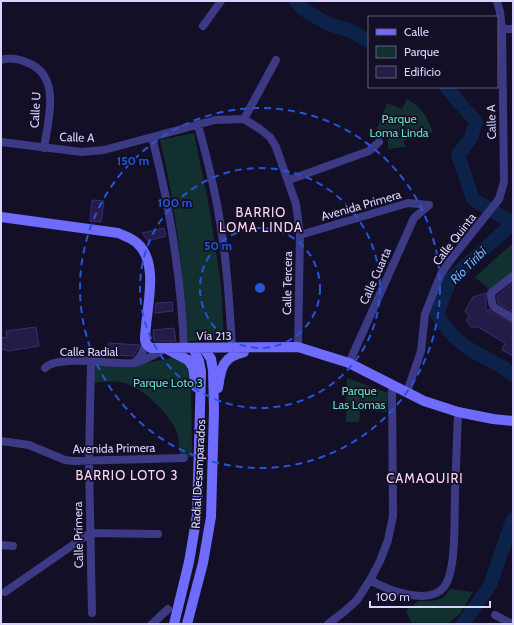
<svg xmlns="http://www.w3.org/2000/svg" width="514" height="625" font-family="Cabin,sans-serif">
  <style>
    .green { fill: #12302f }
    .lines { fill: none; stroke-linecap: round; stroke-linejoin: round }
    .river { stroke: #0c2248; stroke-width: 14 }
    .building { fill: #241b47; stroke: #3b2d73 }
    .street { stroke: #3d3a85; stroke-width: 8 }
    .secondary { stroke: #6f6bff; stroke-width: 10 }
    .ring { fill: none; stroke: #2655da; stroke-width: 2; stroke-dasharray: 7 5 }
    .labels { text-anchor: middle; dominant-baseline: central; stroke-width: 3.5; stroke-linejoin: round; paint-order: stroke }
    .street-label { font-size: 12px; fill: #d9d4ff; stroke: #130f26 }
    .park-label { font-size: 12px; fill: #5fe0c0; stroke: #130f26 }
    .neighbourhood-label { font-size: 13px; letter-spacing: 1px; fill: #ffd6f0; stroke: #130f26 }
    .water-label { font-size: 13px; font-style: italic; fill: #62b6ff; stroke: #130f26 }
    .centre { fill: #2655da; stroke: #130f26; stroke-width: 2 }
    .ring-label { font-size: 12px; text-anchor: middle; font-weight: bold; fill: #2655da; stroke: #130f26; stroke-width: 3.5; stroke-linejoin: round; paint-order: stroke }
  </style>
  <rect width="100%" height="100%" fill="#130f26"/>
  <!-- green -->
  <path class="green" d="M 407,99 C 423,109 426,114 433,132 L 403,141 L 406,147 L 388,149 C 389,138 387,133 376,131 L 387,103 L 402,109 Z
    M 194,133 L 209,206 L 221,284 L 224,339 L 188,341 C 183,274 176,206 160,140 Z
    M 513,243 L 513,278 L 491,291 L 475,277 Z
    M 176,357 L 186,363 L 191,373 L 192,457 L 182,457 L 180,455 C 179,446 179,436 175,428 C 166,411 142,387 124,383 C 115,380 103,382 93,383 L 94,366 L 97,364 L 138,365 Z
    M 347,378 L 388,393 L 387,412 L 360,410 L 359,422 L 346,422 Z
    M 450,589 L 473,592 L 460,614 L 447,624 L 412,624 L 406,611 L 418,601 L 431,601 L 440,599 L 445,596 Z"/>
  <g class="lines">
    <!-- river -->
    <path class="river" d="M 296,1 L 303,9 L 328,24 L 349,30 L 369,41
      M 446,87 L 476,122 L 471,138 L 458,155 L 473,199 L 513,223
      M 513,223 L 450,280 L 437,314 C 446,331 459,343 476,353 C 489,360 502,365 513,375
      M 463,624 L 490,585 L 513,519"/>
  </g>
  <!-- building -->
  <path class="building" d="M 92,200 L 104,201 L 101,222 L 90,221 Z
    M 164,228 L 166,236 L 148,241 L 142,233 Z
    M 513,283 L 513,312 L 498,303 L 497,296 Z
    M 486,293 L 486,313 L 489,309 L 491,312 L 513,323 L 513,356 L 502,350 L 505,343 L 478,327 L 471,327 L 466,320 L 469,317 L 465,311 L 473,297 Z
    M 172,302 L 173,311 L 155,313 L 156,303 Z
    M 36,327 L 39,346 L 9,351 L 1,349 L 1,337 L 7,338 L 6,331 Z
    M 174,328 L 176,341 L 154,341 L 153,330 Z
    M 109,343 L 139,345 L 138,348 L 133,356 L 108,355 Z"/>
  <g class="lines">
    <!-- street -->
    <path class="street" d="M 203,26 L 221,1
      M 502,29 L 513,29
      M 1,60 C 10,57 19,59 28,63 C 62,76 48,121 44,148
      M 244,119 L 276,60
      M 198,125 C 208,161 217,198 222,235 C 228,273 230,310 232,348
      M 152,137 C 170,207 181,276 184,348
      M 1,142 L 82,152 L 104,150 L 215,120 L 244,119 L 260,129 L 270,137 L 276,147 L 296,204 L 300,235 L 298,347
      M 289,180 L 369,151 L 379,142
      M 300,235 L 408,203 L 429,205
      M 513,276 L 491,293 C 491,298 491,303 494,307 L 513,318
      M 91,361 L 89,461 L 92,613
      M 135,362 C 142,356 145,349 145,340
      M 349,363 L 414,218 L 429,205
      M 45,368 C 57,354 115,365 134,363 C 145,361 155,354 165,349
      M 407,392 L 421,351 L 425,314 L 441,274 L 449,262 L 499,199 L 504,182 L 502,29 L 500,12 L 497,1
      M 1,441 L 29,445 L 65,460 L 74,461 L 184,458
      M 1,545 L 13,546
      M 370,580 C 387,590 429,606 444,587 C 457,571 454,516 455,494 C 456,467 457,439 458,412
      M 5,592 L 90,533 L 158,534
      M 495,615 L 512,624
      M 152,624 L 168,609
      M 328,624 L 345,611 L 357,600 L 370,580 L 380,561 L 388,540 L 393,516 L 392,384"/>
    <!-- secondary -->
    <path class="secondary" d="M 1,217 L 118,233 C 125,236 132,238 137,243 C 161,264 145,312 145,340 L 147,345 L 151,348 L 298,347 L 349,363 L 424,401 L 458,412 L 493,419 L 513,421
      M 167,349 L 188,360 L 193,367 L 196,387
      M 218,388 C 221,368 222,357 244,352
      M 174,624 L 189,562 L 197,515 L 201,372 L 199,361 L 193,348
      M 187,624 L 203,563 L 211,517 L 214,410 L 213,370 L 211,359 L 204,348"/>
  </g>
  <!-- distance rings -->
  <g class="ring">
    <circle cx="260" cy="288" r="60"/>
    <circle cx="260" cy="288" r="120"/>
    <circle cx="260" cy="288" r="180"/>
  </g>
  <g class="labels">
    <!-- street labels -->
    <g class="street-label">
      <text transform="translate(35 110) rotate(-87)">Calle U</text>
      <text transform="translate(491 122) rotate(-92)">Calle A</text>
      <text transform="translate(77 137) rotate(2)">Calle A</text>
      <text transform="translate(361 205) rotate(-16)">Avenida Primera</text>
      <text transform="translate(454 239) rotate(-52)">Calle Quinta</text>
      <text transform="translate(375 276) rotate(-66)">Calle Cuarta</text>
      <text transform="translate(287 283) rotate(-89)">Calle Tercera</text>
      <text x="214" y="335">Vía 213</text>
      <text x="89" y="351">Calle Radial</text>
      <text transform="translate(114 448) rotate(-1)">Avenida Primera</text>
      <text transform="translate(198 474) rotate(-87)">Radial Desamparados</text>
      <text transform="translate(78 535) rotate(-91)">Calle Primera</text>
    </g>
    <!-- park labels -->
    <g class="park-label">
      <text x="399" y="118">Parque<tspan x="399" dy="14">Loma Linda</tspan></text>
      <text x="168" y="382">Parque Loto 3</text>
      <text x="359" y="390">Parque<tspan x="359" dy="14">Las Lomas</tspan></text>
    </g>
    <!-- neighbourhood labels -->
    <g class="neighbourhood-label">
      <text x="261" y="212">BARRIO<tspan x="261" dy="15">LOMA LINDA</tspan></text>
      <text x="127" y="475">BARRIO LOTO 3</text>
      <text x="425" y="478">CAMAQUIRI</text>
    </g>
    <!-- water labels -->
    <g class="water-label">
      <text transform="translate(468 265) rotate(-45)">Río Tiribí</text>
    </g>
  </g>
  <circle cx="260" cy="288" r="6" class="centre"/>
  <g class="ring-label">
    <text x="133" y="165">150 m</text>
    <text x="175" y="207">100 m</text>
    <text x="218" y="250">50 m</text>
  </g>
  <!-- border -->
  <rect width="514" height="625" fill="none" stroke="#d9d4ff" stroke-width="4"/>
  <!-- legend -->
  <rect x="368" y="16" width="130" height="72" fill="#130f26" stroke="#625e7d"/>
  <rect x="376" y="29" width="20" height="6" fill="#6f6bff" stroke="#625e7d"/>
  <text x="404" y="36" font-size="12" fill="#d9d4ff">Calle</text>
  <rect x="376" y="46" width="20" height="12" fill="#12302f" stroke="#625e7d"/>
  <text x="404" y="56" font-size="12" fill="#d9d4ff">Parque</text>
  <rect x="376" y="66" width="20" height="12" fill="#241b47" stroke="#625e7d"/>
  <text x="404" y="76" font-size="12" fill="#d9d4ff">Edificio</text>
  <!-- scale -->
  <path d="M370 601v6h120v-6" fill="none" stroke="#d9d4ff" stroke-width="2"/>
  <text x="376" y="601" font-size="12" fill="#d9d4ff" stroke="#130f26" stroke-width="3" paint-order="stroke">100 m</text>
</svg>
